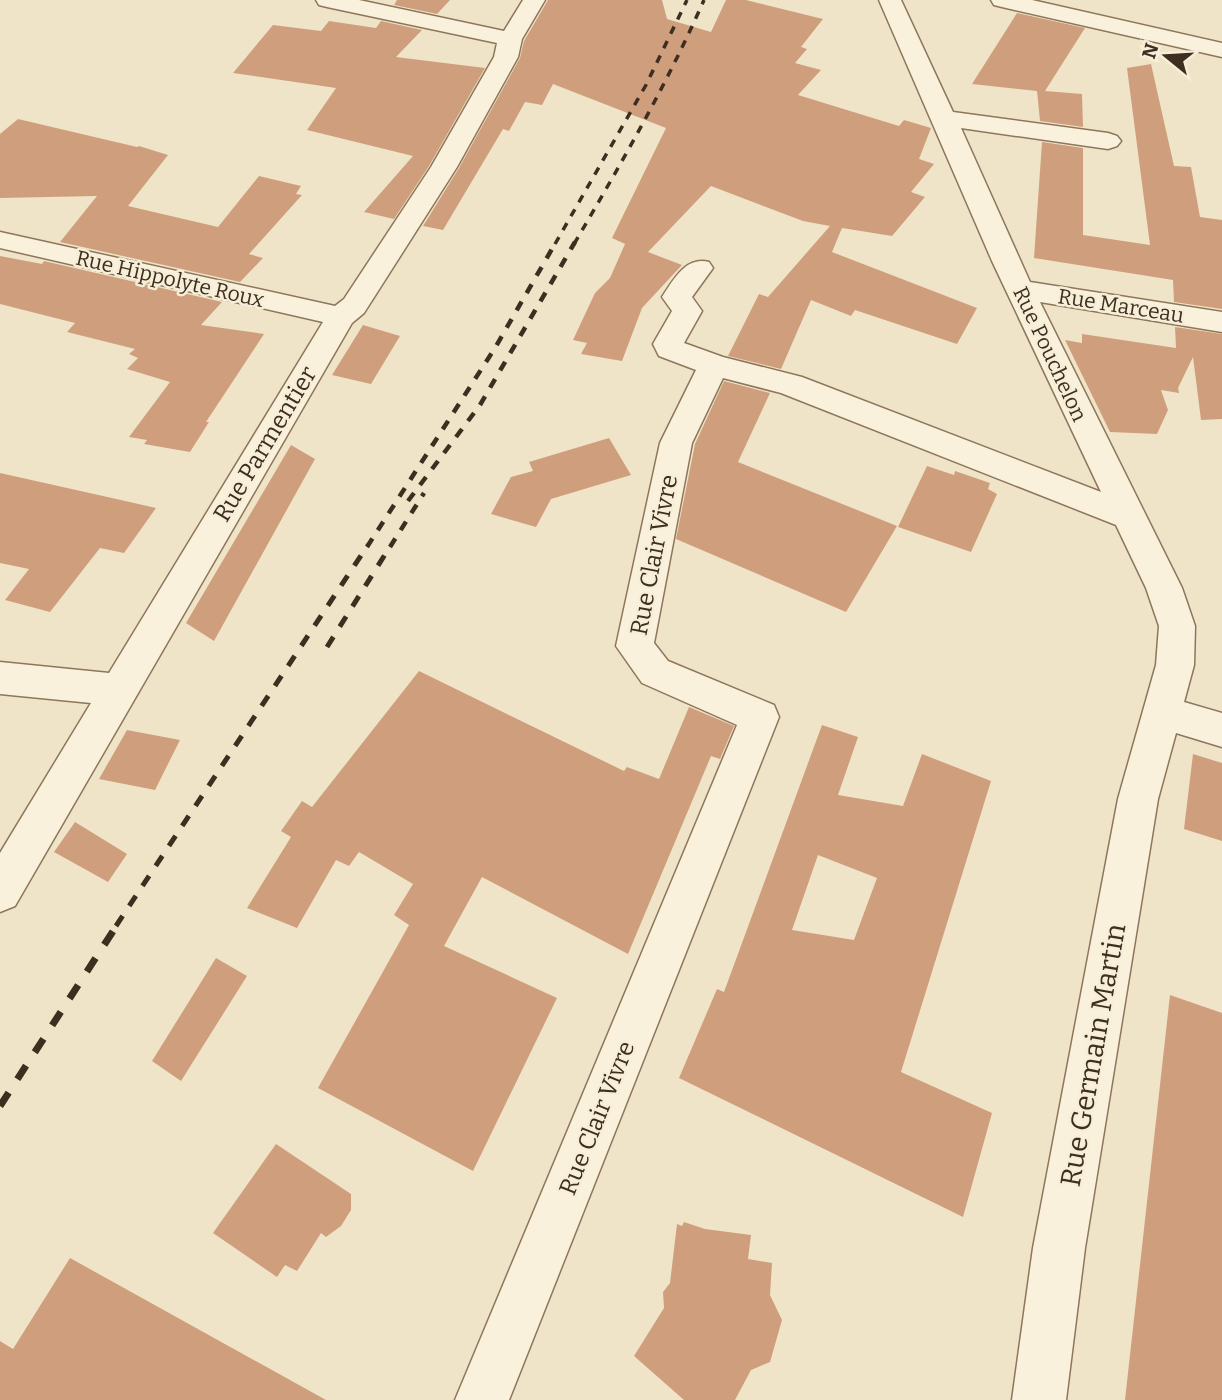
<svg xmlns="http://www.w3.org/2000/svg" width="1222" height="1400" font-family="Bitter,serif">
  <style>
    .building { fill: #cf9f7d; fill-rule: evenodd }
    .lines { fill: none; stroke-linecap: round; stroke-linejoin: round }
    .minor-casing { stroke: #8d765c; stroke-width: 3 }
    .minor { fill: #faf1dc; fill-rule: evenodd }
    .rail-far3 { stroke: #3d2e20; stroke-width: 3.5; stroke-dasharray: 8 8; stroke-linecap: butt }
    .rail-far2 { stroke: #3d2e20; stroke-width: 4.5; stroke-dasharray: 10 10; stroke-linecap: butt }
    .rail-far1 { stroke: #3d2e20; stroke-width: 5; stroke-dasharray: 12 12; stroke-linecap: butt }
    .rail { stroke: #3d2e20; stroke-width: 7; stroke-dasharray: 16 16; stroke-linecap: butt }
    .labels { text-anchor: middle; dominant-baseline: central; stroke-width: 5; stroke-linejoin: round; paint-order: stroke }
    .far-street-label { font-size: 21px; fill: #3d2e20; stroke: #f7eed8 }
    .street-label { font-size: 24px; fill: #3d2e20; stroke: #f7eed8 }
    .near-street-label { font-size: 28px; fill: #3d2e20; stroke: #f7eed8 }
  </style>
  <rect width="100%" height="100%" fill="#f0e4c8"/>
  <!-- building -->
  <path class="building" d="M 397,0 L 450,0 L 437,14 L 394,5 Z
    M 548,0 L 662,0 L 667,19 L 711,32 L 726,0 L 746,0 L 823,19 L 801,47 L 807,49 L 795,63 L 821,70 L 798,95 L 899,126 L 904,120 L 931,128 L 919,159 L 934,164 L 911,192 L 925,197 L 892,236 L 842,228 L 832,252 L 977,308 L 957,344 L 855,310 L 851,316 L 811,300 L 781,369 L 728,356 L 759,294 L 768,297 L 830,226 L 803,221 L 711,186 L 648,252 L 682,265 L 642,308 L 622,361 L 581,354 L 587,343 L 573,340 L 595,293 L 610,278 L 625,244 L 612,238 L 666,128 L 553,84 L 542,105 L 525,102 L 509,131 L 503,129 L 443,230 L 423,226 L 459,168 L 520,58 L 524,41 Z
    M 1017,13 L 1085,28 L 1045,91 L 1082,94 L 1083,127 L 1040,121 L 1037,91 L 972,84 Z
    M 329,21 L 376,28 L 381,21 L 422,30 L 396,57 L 485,68 L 429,166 L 394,219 L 364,212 L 413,156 L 307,130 L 336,88 L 233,73 L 273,25 L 321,31 Z
    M 1151,64 L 1174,166 L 1191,167 L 1200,217 L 1222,220 L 1222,309 L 1174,302 L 1173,280 L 1034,258 L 1042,142 L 1083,148 L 1083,235 L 1150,245 L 1127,68 Z
    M 18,119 L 137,147 L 139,146 L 168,155 L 128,206 L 218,227 L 259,176 L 301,186 L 296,194 L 302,195 L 249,254 L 263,258 L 240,282 L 60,242 L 97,196 L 0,198 L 0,134 Z
    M 0,256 L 42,264 L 44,261 L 222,302 L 201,325 L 264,334 L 206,422 L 209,422 L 190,452 L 144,444 L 147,440 L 129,437 L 170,382 L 127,369 L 138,358 L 129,354 L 135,349 L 67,332 L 75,323 L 0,304 Z
    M 363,325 L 400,336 L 371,384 L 332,375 Z
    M 1175,327 L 1222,334 L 1222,419 L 1201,420 L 1193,357 L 1178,388 L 1179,393 L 1161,390 L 1168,410 L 1157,434 L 1110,432 L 1065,340 L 1082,343 L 1082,334 L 1176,348 Z
    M 724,381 L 770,393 L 738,462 L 897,526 L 846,612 L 676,539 L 695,444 Z
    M 609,438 L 631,475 L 551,499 L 536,527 L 491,514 L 511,477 L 533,471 L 529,462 Z
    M 291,445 L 315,459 L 214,641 L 186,623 Z
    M 927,466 L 954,475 L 955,471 L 990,483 L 988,489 L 997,494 L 971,552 L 898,527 Z
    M 0,473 L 112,498 L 156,508 L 124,553 L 100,548 L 50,612 L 5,600 L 29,569 L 0,563 Z
    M 419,671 L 624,771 L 627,767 L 659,779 L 689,707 L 734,726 L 720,759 L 711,756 L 628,954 L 482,877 L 444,946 L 557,998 L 473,1171 L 318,1088 L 409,925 L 394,915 L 413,884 L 359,852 L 349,866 L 336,860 L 297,928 L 247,908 L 291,837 L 281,831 L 302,801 L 312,807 Z
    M 822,725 L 858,737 L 838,795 L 903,806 L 922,754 L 991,781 L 901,1072 L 992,1113 L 963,1217 L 679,1078 L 717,989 L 724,992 ZM 818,855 L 877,878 L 854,940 L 792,930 Z
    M 127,730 L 180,740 L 155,790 L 99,779 Z
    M 1193,754 L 1222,763 L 1222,841 L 1184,829 Z
    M 75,822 L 127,854 L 108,882 L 54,852 Z
    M 216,958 L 247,976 L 181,1081 L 152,1061 Z
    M 1170,995 L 1222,1013 L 1222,1400 L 1125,1400 Z
    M 276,1144 L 351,1194 L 351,1210 L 341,1226 L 326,1237 L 321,1233 L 297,1271 L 285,1265 L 277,1277 L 213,1233 Z
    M 684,1222 L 705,1229 L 751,1235 L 748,1259 L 772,1263 L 770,1295 L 782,1320 L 770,1362 L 751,1370 L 735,1400 L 684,1400 L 634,1356 L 664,1308 L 663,1292 L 670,1283 L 677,1224 L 682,1226 Z
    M 70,1258 L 326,1400 L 0,1400 L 0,1341 L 13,1349 Z"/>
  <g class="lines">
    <!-- minor casing -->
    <g class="minor-casing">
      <path id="minor" d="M 316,0 L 359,0 L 504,31 L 523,0 L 545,0 L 522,39 L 518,57 L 457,167 L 364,313 L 352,323 L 15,906 L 0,912 L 0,853 L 91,703 L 0,694 L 0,662 L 109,673 L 323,322 L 0,248 L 0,232 L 335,306 L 344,299 L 431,167 L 494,57 L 497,43 L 327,7 L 319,5 Z
        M 879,0 L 901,0 L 953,112 L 1108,133 L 1117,136 L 1121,141 L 1117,146 L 1108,149 L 961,128 L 1030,282 L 1222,312 L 1222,332 L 1040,302 L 1182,588 L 1195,626 L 1194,665 L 1184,702 L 1222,713 L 1222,747 L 1176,733 L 1158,799 L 1085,1248 L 1066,1400 L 1012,1400 L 1033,1248 L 1118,799 L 1156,665 L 1159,626 L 1146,588 L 1116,525 L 781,393 L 723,378 L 692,443 L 654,643 L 668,661 L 774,705 L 779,717 L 509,1400 L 455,1400 L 737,725 L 642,683 L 616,646 L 660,443 L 696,370 L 659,356 L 653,344 L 672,311 L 662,297 C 674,279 686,256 709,262 L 713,268 L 692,297 L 702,311 L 684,343 L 723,357 L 802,377 L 1101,492 L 992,261 Z
        M 991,0 L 1032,0 L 1222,43 L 1222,57 L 1002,7 L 994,5 Z"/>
    </g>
    <!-- minor -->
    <use href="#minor" class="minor"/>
    <!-- rail-far3 -->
    <path class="rail-far3" d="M 555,244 L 646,85 L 687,0
      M 574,244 C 621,164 667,84 704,0"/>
    <!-- rail-far2 -->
    <path class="rail-far2" d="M 408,501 L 480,405 L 575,242
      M 367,547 L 495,348 L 556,242
      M 390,547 L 424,493"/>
    <!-- rail-far1 -->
    <path class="rail-far1" d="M 327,647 L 391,545
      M 116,926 L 368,545"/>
    <!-- rail -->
    <path class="rail" d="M 0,1106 L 117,925"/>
  </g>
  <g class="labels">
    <!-- far-street labels -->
    <g class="far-street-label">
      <text transform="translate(170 279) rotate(13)">Rue Hippolyte Roux</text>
      <text transform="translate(1121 306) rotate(9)">Rue Marceau</text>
      <text transform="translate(1050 354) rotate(65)">Rue Pouchelon</text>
    </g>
    <!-- street labels -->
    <g class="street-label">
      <text transform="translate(265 444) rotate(-59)">Rue Parmentier</text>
      <text transform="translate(654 555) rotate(-79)">Rue Clair Vivre</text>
      <text transform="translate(597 1118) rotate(-68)">Rue Clair Vivre</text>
    </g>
    <!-- near-street labels -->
    <g class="near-street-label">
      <text transform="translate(1093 1055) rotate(-80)">Rue Germain Martin</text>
    </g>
  </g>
  <!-- north arrow -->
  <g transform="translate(1166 56) rotate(288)" stroke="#f7eed8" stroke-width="5" paint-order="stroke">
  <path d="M0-5L12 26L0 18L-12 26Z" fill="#3d2e20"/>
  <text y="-10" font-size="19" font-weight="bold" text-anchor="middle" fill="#3d2e20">N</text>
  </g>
</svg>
